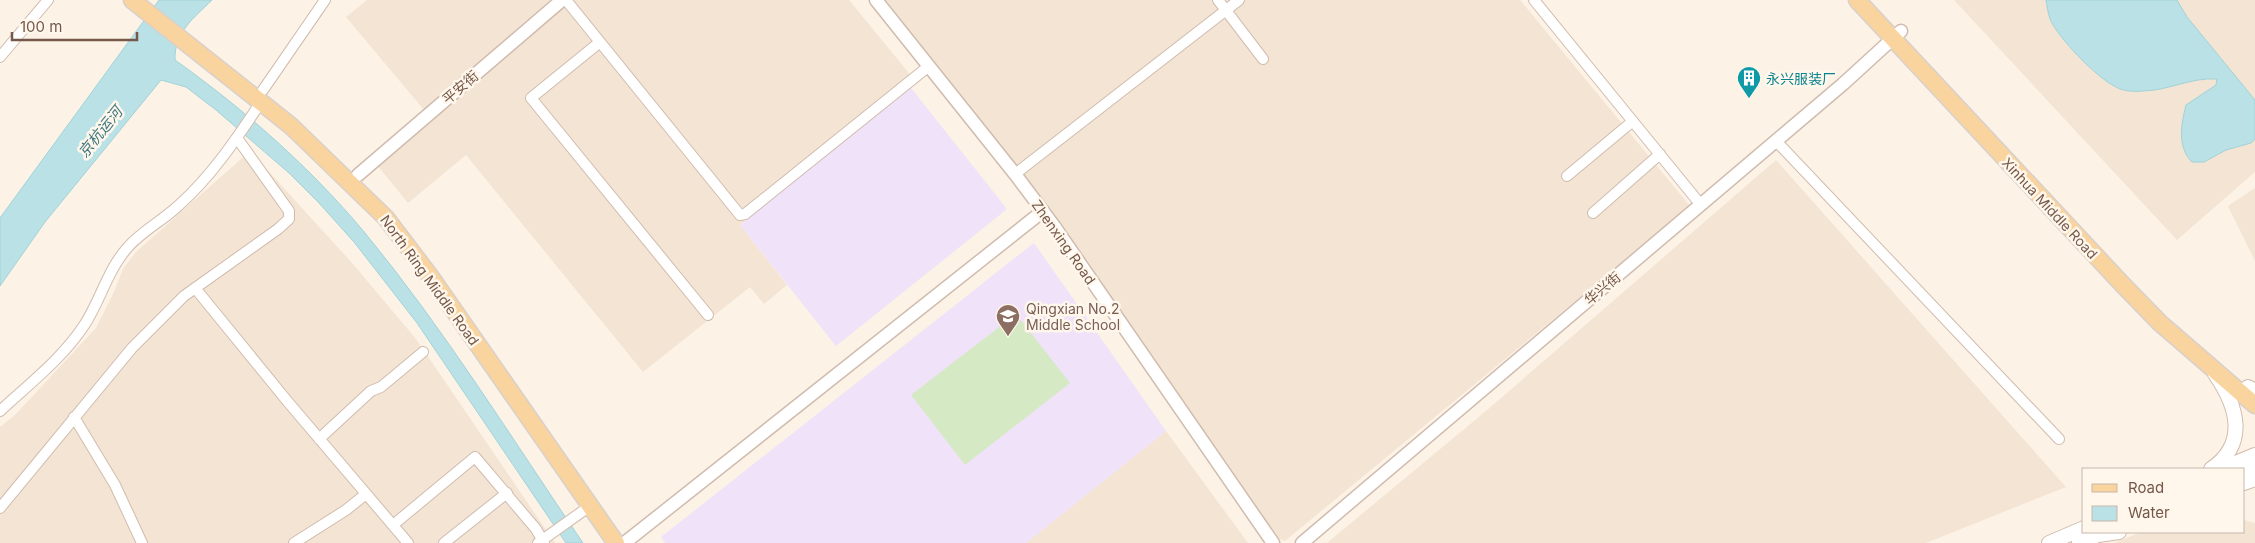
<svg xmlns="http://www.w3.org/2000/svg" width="2255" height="543" font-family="Inter,'Noto Sans SC',sans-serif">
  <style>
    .residential { fill: #f4e4d4 }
    .education { fill: #efe2f9 }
    .garden { fill: #d5eac4 }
    .water { fill: #bae2e6; stroke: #a0d2d8 }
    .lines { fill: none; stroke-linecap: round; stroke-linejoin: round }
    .minor-casing { stroke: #d0bcae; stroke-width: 12 }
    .tertiary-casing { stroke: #d0bcae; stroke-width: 15 }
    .secondary-casing { stroke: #d3bbac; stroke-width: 16 }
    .primary-casing { stroke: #d8d0cc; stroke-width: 19 }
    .minor { stroke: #fff; stroke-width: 10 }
    .tertiary { stroke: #fff; stroke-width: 12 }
    .secondary { stroke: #fff; stroke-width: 14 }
    .primary { stroke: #fad49f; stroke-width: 16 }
    .labels { text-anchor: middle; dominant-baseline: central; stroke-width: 5; stroke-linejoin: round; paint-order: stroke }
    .culture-label { font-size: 14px; fill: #0d838f; stroke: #fff7ec; text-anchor: start }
    .street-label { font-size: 14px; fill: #75584a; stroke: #fff7ec }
    .education-label { font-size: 14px; fill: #785e54; stroke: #fff7ec; text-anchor: start }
    .water-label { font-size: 15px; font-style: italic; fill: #417a82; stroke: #fff7ec }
  </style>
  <rect width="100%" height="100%" fill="#fcf2e6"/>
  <!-- residential -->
  <path class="residential" d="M 367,0 L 550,0 L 424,110 L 346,17 Z
    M 570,0 L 849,0 L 917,83 L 740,225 L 787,285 L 764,304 L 750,287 L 643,372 L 466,155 L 408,203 L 377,165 Z
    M 884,0 L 1520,0 L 1690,206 L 1285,541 L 1278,538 L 1060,225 Z
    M 1954,0 L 2255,0 L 2255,172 L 2177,240 Z
    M 250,151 L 353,264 L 416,339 L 555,543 L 0,543 L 0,427 L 15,415 L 96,328 L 114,292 L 123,269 L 136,252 Z
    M 1776,160 L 2066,487 L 1926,543 L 1327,543 L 1486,411 Z
    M 2255,188 L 2255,261 L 2228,206 Z
    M 1166,431 L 1248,543 L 1026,543 Z
    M 2244,520 L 2255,523 L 2255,543 L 2114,543 L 2142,532 L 2244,532 Z"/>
  <!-- education -->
  <path class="education" d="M 911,88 L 1007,209 L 836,346 L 740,225 Z
    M 1034,243 L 1166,431 L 1026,543 L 665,543 L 661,537 Z"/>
  <!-- garden -->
  <path class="garden" d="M 1016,314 L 1070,383 L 965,465 L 911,395 Z"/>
  <!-- water -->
  <path class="water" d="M 159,0 L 212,0 C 194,18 174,32 175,60 C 244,109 311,168 365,233 C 445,330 512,439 583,543 L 566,543 L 417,323 L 354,242 L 319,203 L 289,173 L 216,110 L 186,87 L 161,80 L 45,222 L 0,286 L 0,218 Z
    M 2046,0 L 2177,0 L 2187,17 L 2255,100 L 2255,139 L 2251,143 L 2226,150 L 2204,162 L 2192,162 C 2177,147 2181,125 2186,105 L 2216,85 L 2217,79 C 2191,77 2168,91 2142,91 C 2135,92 2122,91 2116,87 C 2097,78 2058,38 2050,19 C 2048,13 2047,6 2046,0 Z"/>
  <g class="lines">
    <!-- minor casing -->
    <g class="minor-casing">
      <path id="minor" d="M 566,0 L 740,215 L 745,214 L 929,66
        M 1218,0 L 1263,59
        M 1534,0 L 1701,205
        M 600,42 L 531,98 L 708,315
        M 0,57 L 48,0
        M 263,90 L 325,0
        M 1776,141 L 2059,439
        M 1015,174 L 1239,0
        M 1567,176 L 1633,121
        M 1593,213 L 1660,154
        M 195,288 L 288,402 L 408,543
        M 0,411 C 29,384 63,358 85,324 C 101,299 108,269 128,247 C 142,231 162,221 178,206 C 211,177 237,138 261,102
        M 74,417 L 115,485 L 142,543
        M 319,439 L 371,391 L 381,387 L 423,352
        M 0,508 L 132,348 L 184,296 L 278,229 L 289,219 L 289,211 L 237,138
        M 393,525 L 475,457 L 536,529 L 544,543
        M 294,543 L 346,510 L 366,494
        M 444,543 L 507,493
        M 538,543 L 590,506"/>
    </g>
    <!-- tertiary casing -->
    <g class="tertiary-casing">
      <path id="tertiary" d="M 876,0 L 1015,174 L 1054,226 L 1273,543
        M 358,175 L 562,0
        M 627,541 L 1043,211
        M 1302,543 L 1843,84 L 1901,31"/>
    </g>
    <!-- secondary casing -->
    <g class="secondary-casing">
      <path id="secondary" d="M 2248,387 L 2255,391
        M 2211,469 C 2248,444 2238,407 2215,374
        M 2221,469 L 2255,455
        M 2244,471 L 2255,466
        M 2244,483 L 2255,479
        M 2098,535 L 2119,532
        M 2049,543 L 2084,528
        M 2079,543 L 2105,532"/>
    </g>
    <!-- primary casing -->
    <g class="primary-casing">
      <path id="primary" d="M 132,0 L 291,126 L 386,218 L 430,276 L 616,543
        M 1857,0 L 2123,285 L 2160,323 L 2255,405"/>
    </g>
    <!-- minor -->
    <use href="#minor" class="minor"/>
    <!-- tertiary -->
    <use href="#tertiary" class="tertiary"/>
    <!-- secondary -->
    <use href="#secondary" class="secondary"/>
    <!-- primary -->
    <use href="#primary" class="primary"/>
  </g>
  <!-- icons -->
  <defs>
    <g id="building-pin" transform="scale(1.25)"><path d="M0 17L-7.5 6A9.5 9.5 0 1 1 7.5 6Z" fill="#0f9aa8" stroke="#fff7ec"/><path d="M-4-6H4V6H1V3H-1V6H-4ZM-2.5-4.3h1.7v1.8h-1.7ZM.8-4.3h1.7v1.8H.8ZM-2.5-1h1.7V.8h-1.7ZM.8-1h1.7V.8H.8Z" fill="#fff"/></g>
    <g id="school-pin" transform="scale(1.25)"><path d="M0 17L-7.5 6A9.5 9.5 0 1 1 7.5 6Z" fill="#8d6e63" stroke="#fff7ec"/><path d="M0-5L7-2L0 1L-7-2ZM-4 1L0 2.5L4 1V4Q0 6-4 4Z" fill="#fff"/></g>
  </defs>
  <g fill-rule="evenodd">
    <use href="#building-pin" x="1749" y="78"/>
    <use href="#school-pin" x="1008" y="316"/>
  </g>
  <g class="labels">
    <!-- culture labels -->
    <g class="culture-label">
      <text x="1766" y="78">永兴服装厂</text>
    </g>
    <!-- street labels -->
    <g class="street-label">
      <text transform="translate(460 87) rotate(-41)">平安街</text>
      <text transform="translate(2050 208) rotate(47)">Xinhua Middle Road</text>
      <text transform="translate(1064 242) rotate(55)">Zhenxing Road</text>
      <text transform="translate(430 280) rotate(54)">North Ring Middle Road</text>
      <text transform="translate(1602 288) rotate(-40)">华兴街</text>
    </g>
    <!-- education labels -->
    <g class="education-label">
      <text x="1026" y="308">Qingxian No.2<tspan x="1026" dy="16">Middle School</tspan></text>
    </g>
    <!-- water labels -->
    <g class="water-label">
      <text transform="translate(100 132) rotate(-51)">京杭运河</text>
    </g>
  </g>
  <!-- legend -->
  <rect x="2082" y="468" width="162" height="65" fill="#fff7ec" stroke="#c8b7ab"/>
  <rect x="2092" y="484" width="25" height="8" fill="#fad49f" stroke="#c8b7ab"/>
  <text x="2128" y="493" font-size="15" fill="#75584a">Road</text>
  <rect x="2092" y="506" width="25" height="15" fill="#bae2e6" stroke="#c8b7ab"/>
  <text x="2128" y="518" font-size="15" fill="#75584a">Water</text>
  <!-- scale -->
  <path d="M12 32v8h125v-8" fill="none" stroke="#75584a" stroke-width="2.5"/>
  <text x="20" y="32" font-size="15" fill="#75584a" stroke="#fff7ec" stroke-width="4" paint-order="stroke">100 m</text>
</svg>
